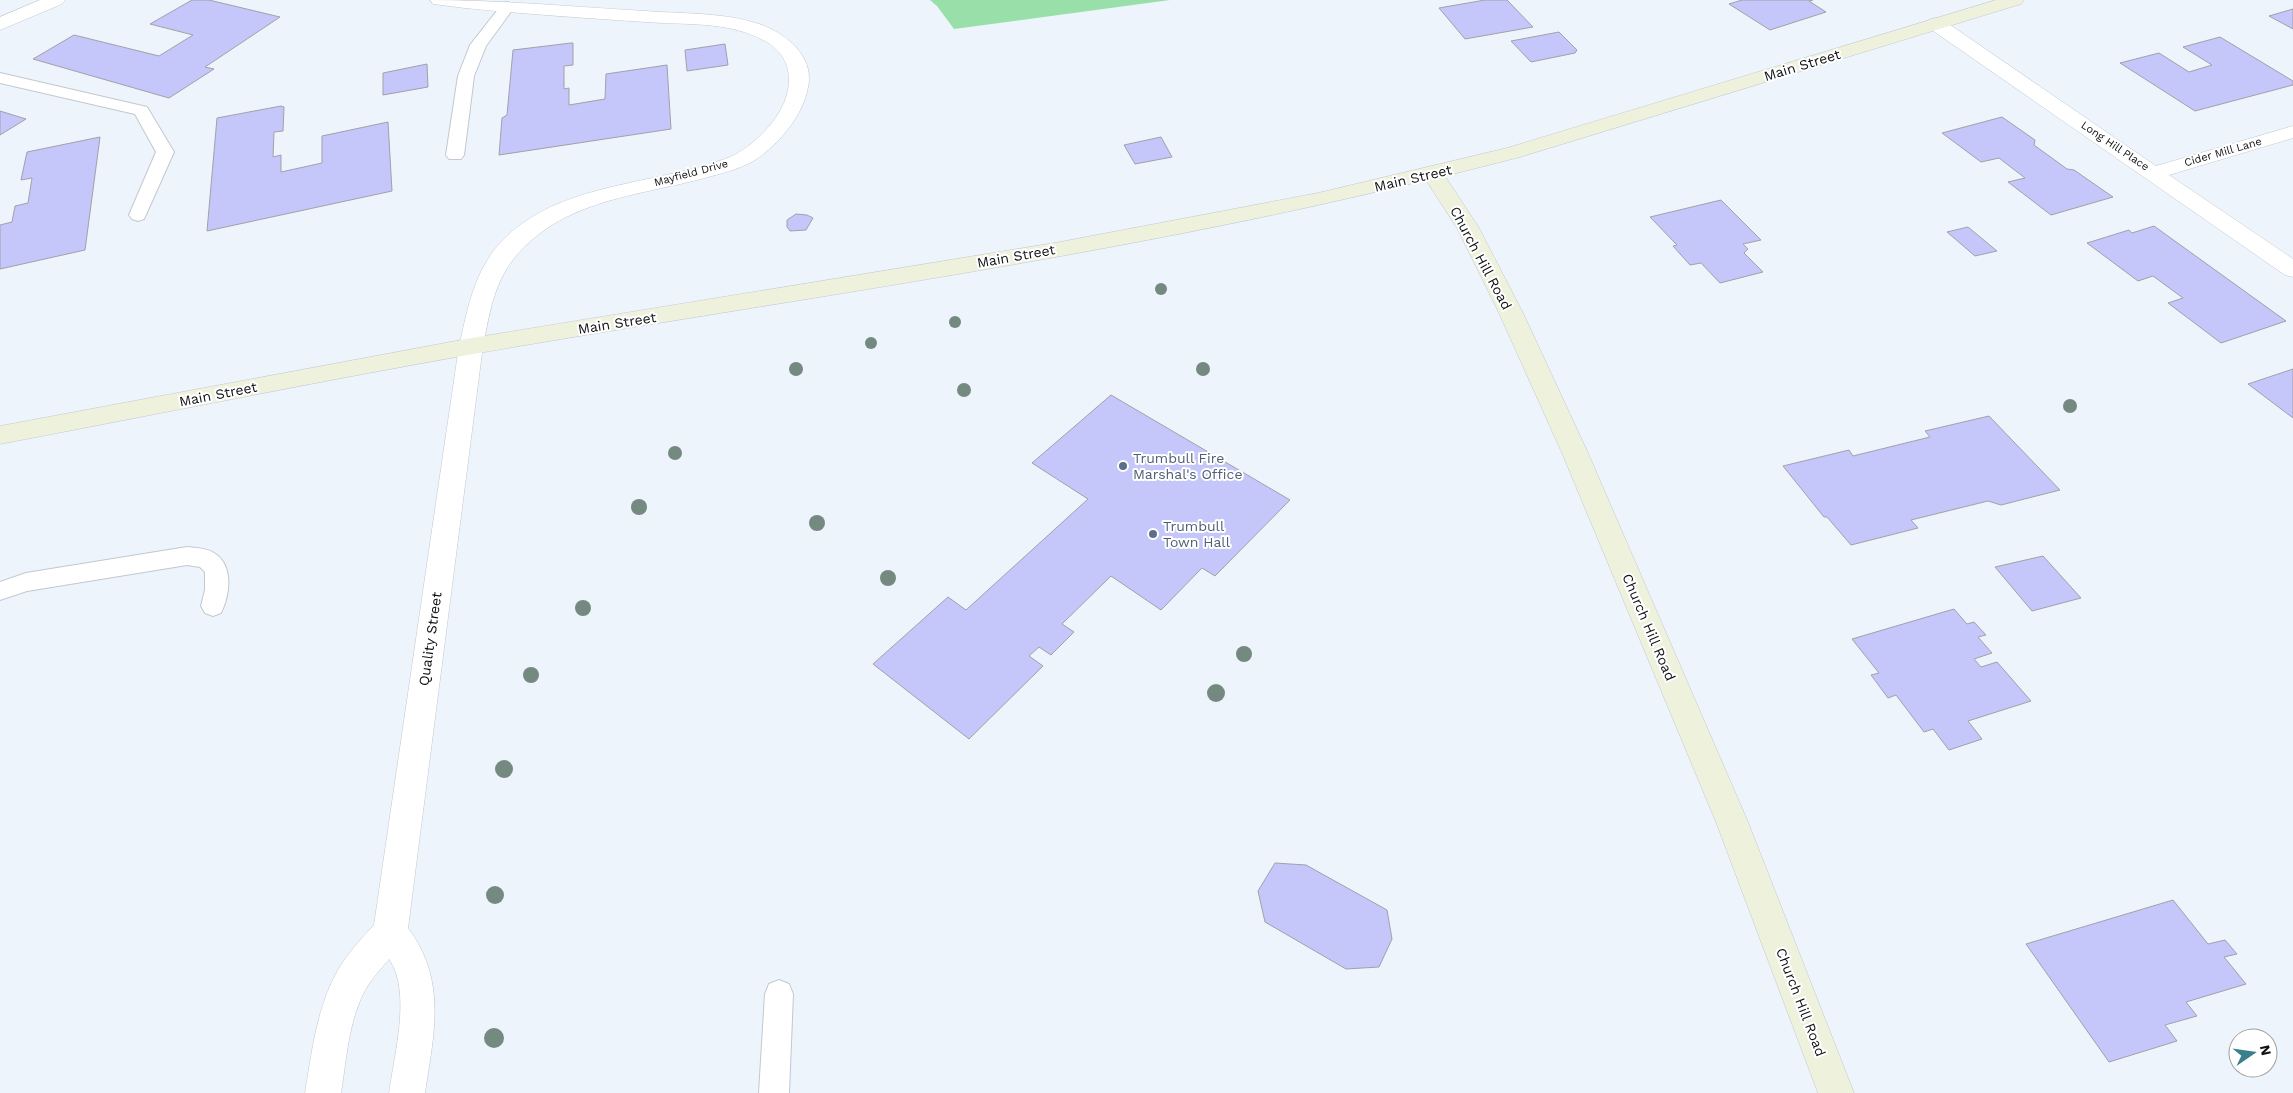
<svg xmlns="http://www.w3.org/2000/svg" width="2293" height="1093" font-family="'Work Sans',sans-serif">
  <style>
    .green { fill: #99dfaa }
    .building { fill: #c5c6fa; stroke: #a1a1a9 }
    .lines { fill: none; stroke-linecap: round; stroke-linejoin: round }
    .lane-casing { stroke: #c2c8cf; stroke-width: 2 }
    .street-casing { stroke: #c2c8cf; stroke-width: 1 }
    .secondary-casing { stroke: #c2c8cf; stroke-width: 1 }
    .lane { fill: #fff; fill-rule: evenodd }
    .street { fill: #fff; fill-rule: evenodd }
    .secondary { fill: #eef1dc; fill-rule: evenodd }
    .tree { fill: #748a80 }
    .service-dot { fill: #5c6f8a; stroke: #fff; stroke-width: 2 }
    .labels { text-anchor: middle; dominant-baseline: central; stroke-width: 4; stroke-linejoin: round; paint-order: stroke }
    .far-street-label { font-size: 11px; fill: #0f1013; stroke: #fff }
    .street-label { font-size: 14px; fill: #0f1013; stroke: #fff }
    .service-label { font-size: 14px; fill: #4e5e75; stroke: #fff; text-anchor: start }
  </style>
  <rect width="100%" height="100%" fill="#eef4fb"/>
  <!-- green -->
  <path class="green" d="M 930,0 L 1170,0 L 954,29 L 937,6 Z"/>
  <!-- building -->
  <path class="building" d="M 192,0 L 209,0 L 280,17 L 205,67 L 214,69 L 169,98 L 33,59 L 74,35 L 159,56 L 193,35 L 150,24 Z
    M 1485,0 L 1507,0 L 1533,27 L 1465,39 L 1439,8 Z
    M 1742,0 L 1813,0 L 1809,1 L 1826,12 L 1770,30 L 1729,4 Z
    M 2293,9 L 2293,29 L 2269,16 Z
    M 1559,32 L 1577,50 L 1575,53 L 1531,62 L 1511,41 Z
    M 2220,37 L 2293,81 L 2293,85 L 2195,111 L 2120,63 L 2159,53 L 2189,72 L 2212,65 L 2183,47 Z
    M 571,43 L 573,43 L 573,65 L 564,66 L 564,89 L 569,88 L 569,105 L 605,99 L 606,74 L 667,65 L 671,129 L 499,155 L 502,118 L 507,115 L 513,50 Z
    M 725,44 L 728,65 L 687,71 L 685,50 Z
    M 427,64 L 428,87 L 383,95 L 383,73 Z
    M 281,106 L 284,107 L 283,131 L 274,132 L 273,157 L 281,155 L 281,172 L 322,163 L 322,136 L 388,122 L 392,191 L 207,231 L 217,118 Z
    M 0,111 L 26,119 L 0,135 Z
    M 2002,117 L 2035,140 L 2034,145 L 2067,169 L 2074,170 L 2113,197 L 2051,215 L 2008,182 L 2025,178 L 1999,158 L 1981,162 L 1942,133 Z
    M 100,137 L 85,250 L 0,269 L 0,225 L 12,222 L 15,206 L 28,203 L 32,178 L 21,180 L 27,152 Z
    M 1161,137 L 1172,157 L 1135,164 L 1124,145 Z
    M 1721,200 L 1761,240 L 1743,244 L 1748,249 L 1744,253 L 1763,272 L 1720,283 L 1701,263 L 1690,265 L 1673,246 L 1677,245 L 1650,217 Z
    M 796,214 L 807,215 L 813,218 L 806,230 L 790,231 L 787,227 L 787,220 Z
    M 2154,226 L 2286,321 L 2221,343 L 2168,303 L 2183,298 L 2153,276 L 2138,281 L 2087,243 L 2129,230 L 2132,233 Z
    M 1968,227 L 1997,251 L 1975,256 L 1947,232 Z
    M 2293,369 L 2293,418 L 2248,384 Z
    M 1111,395 L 1290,500 L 1215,576 L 1202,568 L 1161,610 L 1111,576 L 1062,624 L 1074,632 L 1051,655 L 1039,647 L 1029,656 L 1043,666 L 969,739 L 873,664 L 948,597 L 966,610 L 1088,499 L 1032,463 Z
    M 1989,416 L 2060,490 L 2001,505 L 1988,501 L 1911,520 L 1918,528 L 1851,545 L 1827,517 L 1824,517 L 1783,466 L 1849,450 L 1853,456 L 1930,437 L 1925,431 Z
    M 2043,556 L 2081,598 L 2032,611 L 1995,567 Z
    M 1954,609 L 1967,624 L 1974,622 L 1986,635 L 1978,637 L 1992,653 L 1974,659 L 1981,667 L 1997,662 L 2031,701 L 1968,721 L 1982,739 L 1949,750 L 1933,729 L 1924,732 L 1896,695 L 1888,698 L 1871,675 L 1879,673 L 1852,639 Z
    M 1275,863 L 1306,865 L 1387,910 L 1392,939 L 1379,967 L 1346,969 L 1265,922 L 1258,891 Z
    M 2173,900 L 2208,944 L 2225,940 L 2237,954 L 2224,957 L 2246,984 L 2186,1002 L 2197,1016 L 2165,1025 L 2177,1041 L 2109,1062 L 2026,944 Z"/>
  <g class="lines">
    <!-- lane casing -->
    <g class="lane-casing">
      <path id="lane" d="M 508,2 L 515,6 L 486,46 L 474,76 L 464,155 L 461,159 L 449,159 L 446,155 L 458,76 L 470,45 L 503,3 Z
        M 0,73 L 147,107 L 174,152 L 144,219 L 138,221 L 132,219 L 129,215 L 156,152 L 135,114 L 0,83 Z
        M 187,547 C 195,548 207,548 214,553 C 234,565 230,595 221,613 L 213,616 L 205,613 L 201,606 L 205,590 L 205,572 L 200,567 L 187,565 L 27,591 L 0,600 L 0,582 L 26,573 Z
        M 779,980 L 789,984 L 793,994 L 789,1093 L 759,1093 L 765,994 L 769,984 Z"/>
    </g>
    <!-- street casing -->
    <g class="street-casing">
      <path id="street" d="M 40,0 L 65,0 L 62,4 L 0,30 L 0,17 Z
        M 430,0 C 502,0 573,7 645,11 C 683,14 723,12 759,24 C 785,33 815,56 808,87 C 803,116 779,144 755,160 C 739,170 718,174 701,179 C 647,193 584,199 539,234 C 496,267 491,302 482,353 L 408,928 C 447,980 434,1033 425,1093 L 389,1093 C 394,1056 412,991 389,959 C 378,972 366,985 360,1001 C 348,1029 346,1063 341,1093 L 305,1093 C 312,1051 317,1007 338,970 C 348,953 361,939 374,925 L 458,353 C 466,315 473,272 501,242 C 559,181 656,186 730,157 C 753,147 781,119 787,94 C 793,71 785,51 763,40 C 728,21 684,25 646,22 C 585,18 525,14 465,8 L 433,4 Z
        M 1936,18 L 1943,20 L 2156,166 L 2293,126 L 2293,138 L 2169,175 L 2293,259 L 2293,277 L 2285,275 L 1929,28 L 1927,24 L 1929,20 Z"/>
    </g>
    <!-- secondary casing -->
    <g class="secondary-casing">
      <path id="secondary" d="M 1996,0 L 2024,0 L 2021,4 L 1520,157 L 1445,176 L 1479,228 L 1523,313 L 1588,453 L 1748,822 L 1854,1093 L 1818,1093 L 1716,822 L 1562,453 L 1499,313 L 1457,228 L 1426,180 C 1112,257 791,299 473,354 C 315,382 158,414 0,444 L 0,426 L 472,338 L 1060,242 L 1318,193 L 1507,148 Z"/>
    </g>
    <!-- lane -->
    <use href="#lane" class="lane"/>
    <!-- street -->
    <use href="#street" class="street"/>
    <!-- secondary -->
    <use href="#secondary" class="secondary"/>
  </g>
  <!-- trees -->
  <g class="tree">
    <circle cx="1161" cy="289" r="6"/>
    <circle cx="955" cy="322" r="6"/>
    <circle cx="871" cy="343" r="6"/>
    <circle cx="796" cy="369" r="7"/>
    <circle cx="1203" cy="369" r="7"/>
    <circle cx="964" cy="390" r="7"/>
    <circle cx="2070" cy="406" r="7"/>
    <circle cx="675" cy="453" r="7"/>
    <circle cx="639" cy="507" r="8"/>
    <circle cx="817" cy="523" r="8"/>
    <circle cx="888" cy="578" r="8"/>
    <circle cx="583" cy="608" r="8"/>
    <circle cx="1244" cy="654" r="8"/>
    <circle cx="531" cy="675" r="8"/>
    <circle cx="1216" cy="693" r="9"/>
    <circle cx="504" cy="769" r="9"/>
    <circle cx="495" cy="895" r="9"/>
    <circle cx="494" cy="1038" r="10"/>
  </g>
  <!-- markers -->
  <g class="service-dot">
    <circle cx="1123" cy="466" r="5"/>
    <circle cx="1153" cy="534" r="5"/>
  </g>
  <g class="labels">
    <!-- far-street labels -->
    <g class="far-street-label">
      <text transform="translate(2115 146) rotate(34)">Long Hill Place</text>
      <text transform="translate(2223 152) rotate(-16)">Cider Mill Lane</text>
      <text transform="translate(691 173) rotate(-15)">Mayfield Drive</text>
    </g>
    <!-- street labels -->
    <g class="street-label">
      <text transform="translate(1802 65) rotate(-17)">Main Street</text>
      <text transform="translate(1413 178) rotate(-13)">Main Street</text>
      <text transform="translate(1016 256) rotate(-10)">Main Street</text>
      <text transform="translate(1481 258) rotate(62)">Church Hill Road</text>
      <text transform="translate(617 323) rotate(-9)">Main Street</text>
      <text transform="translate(218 394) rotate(-11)">Main Street</text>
      <text transform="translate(1649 627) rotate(67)">Church Hill Road</text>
      <text transform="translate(430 639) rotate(-82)">Quality Street</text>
      <text transform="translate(1801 1002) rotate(69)">Church Hill Road</text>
    </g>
    <!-- service labels -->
    <g class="service-label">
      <text x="1133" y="458">Trumbull Fire<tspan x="1133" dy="16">Marshal's Office</tspan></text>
      <text x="1163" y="526">Trumbull<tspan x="1163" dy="16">Town Hall</tspan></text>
    </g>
  </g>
  <!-- north arrow -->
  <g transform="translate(2253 1053) rotate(77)"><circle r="24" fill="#ffffff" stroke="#9f9fa1"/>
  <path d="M0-4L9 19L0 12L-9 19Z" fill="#3a7f8d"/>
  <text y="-8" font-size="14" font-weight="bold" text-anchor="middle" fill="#0f1013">N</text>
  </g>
</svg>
